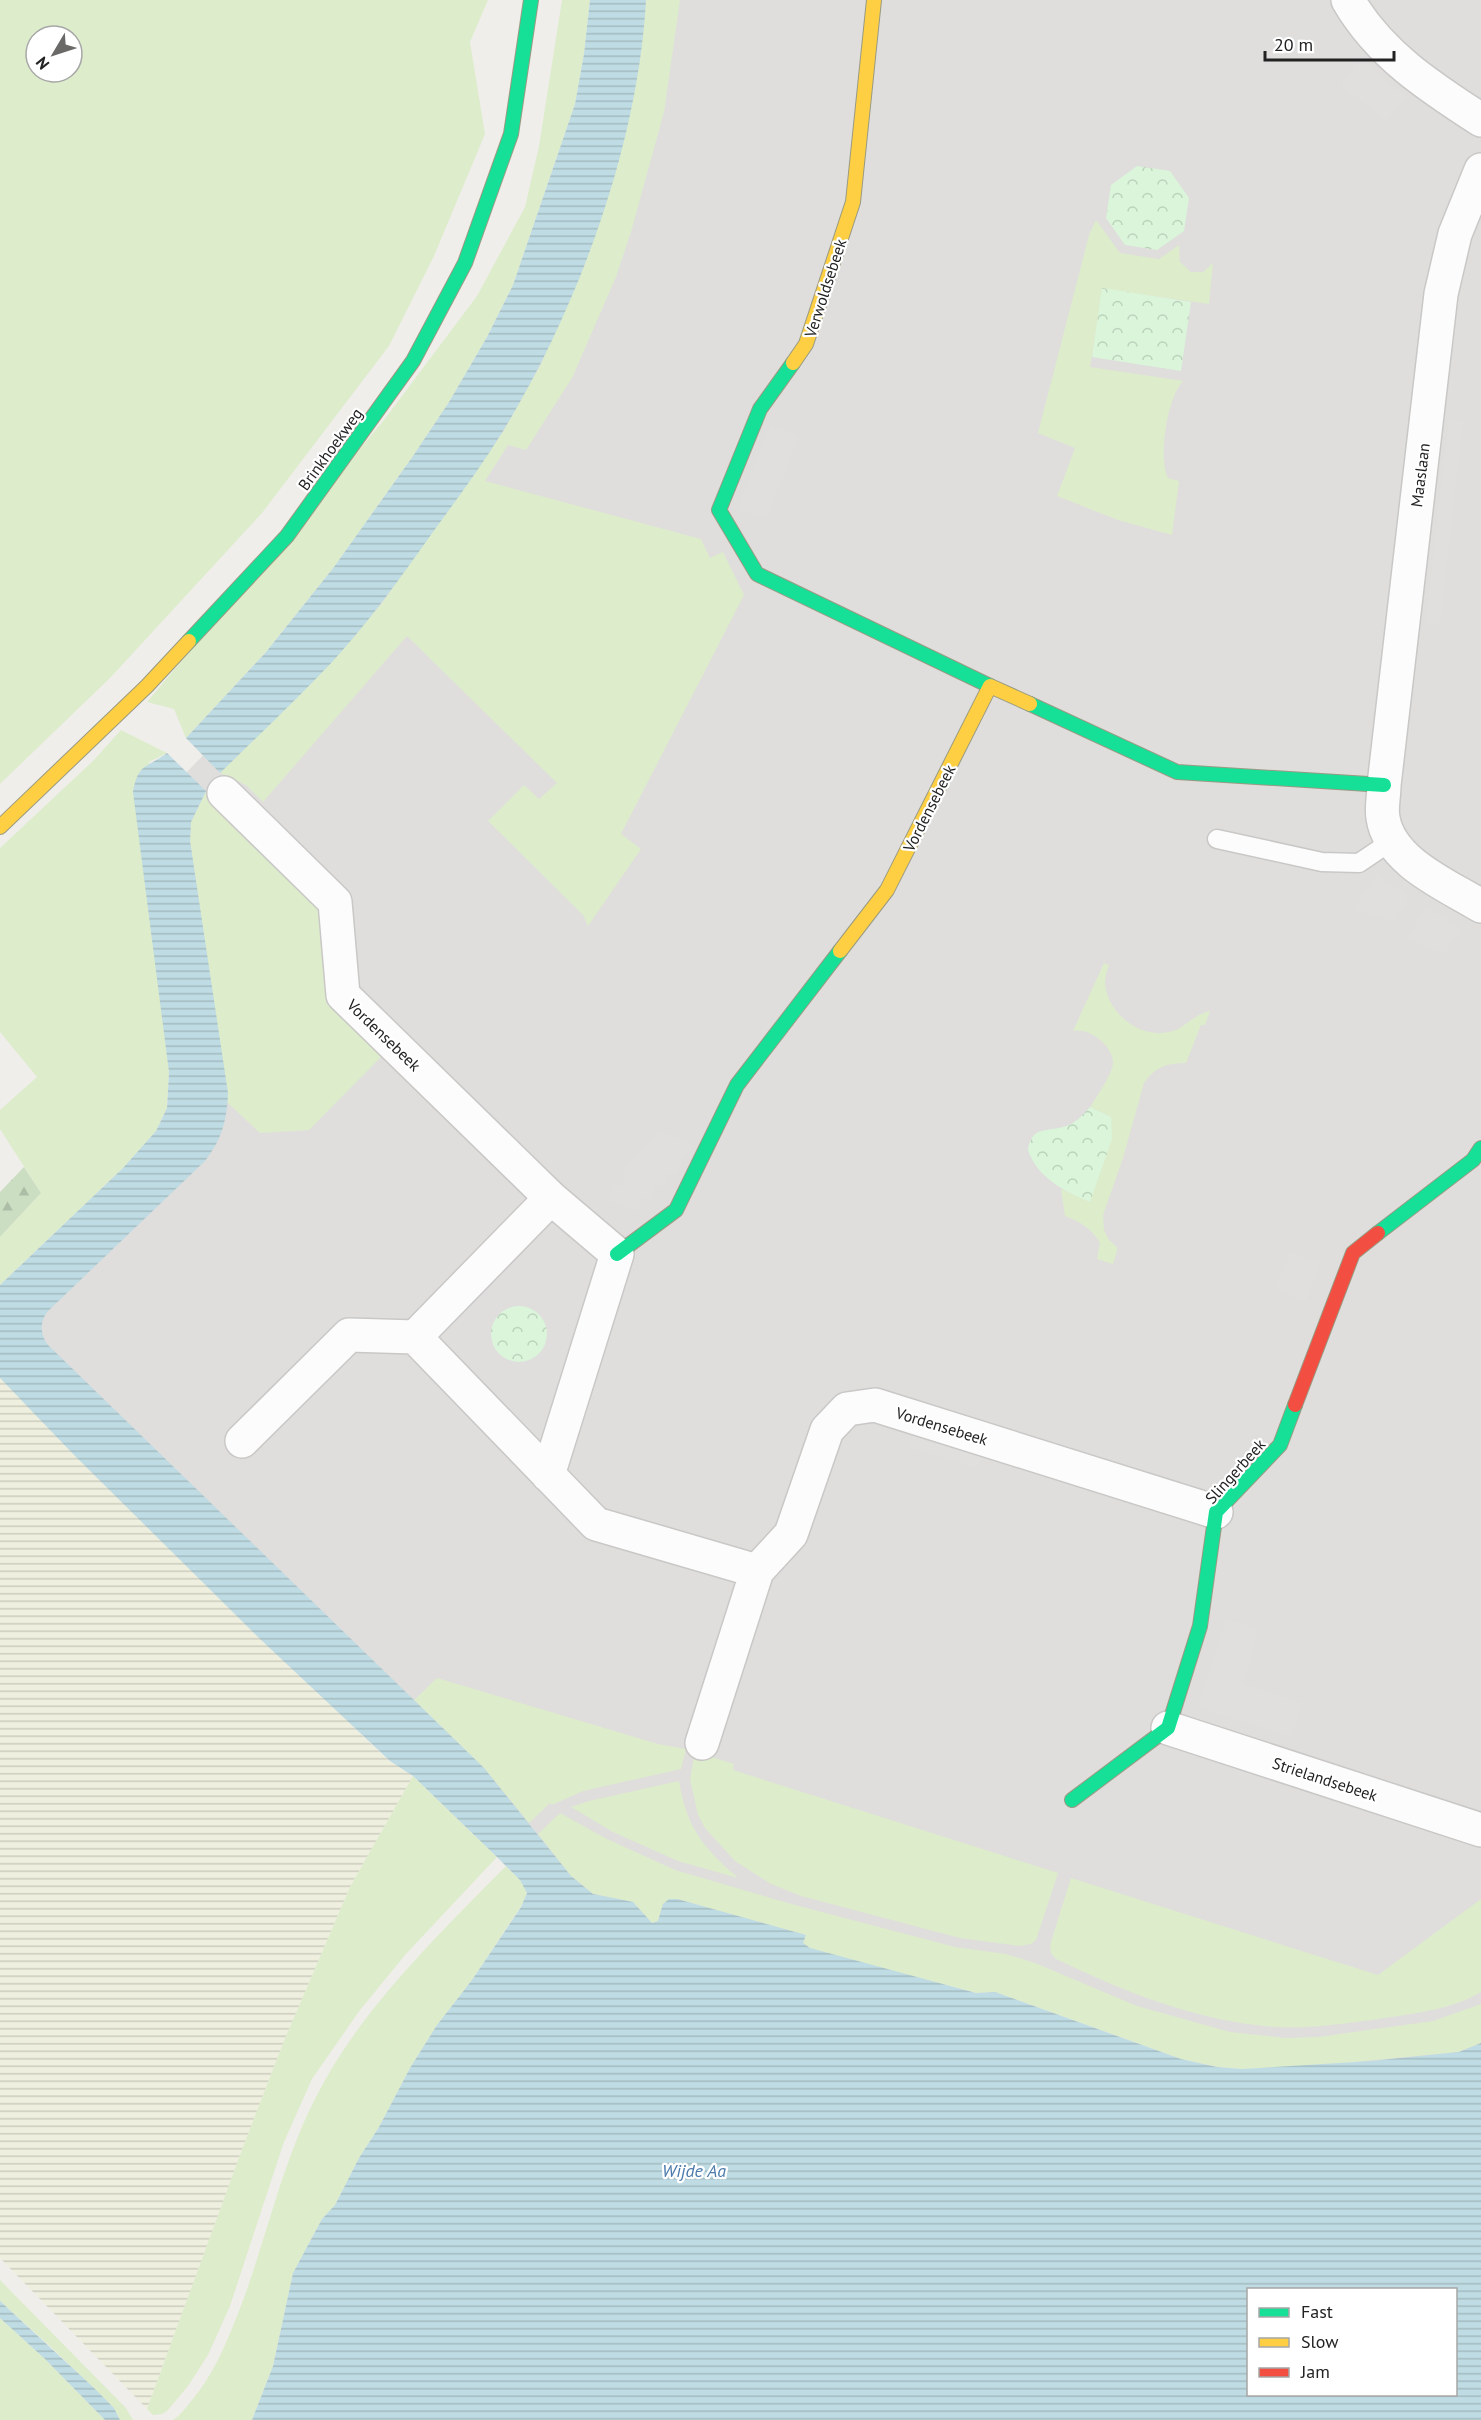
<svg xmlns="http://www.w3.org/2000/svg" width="1481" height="2420" font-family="'PT Sans',sans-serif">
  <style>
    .residential { fill: #dfdedc }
    .farmland { fill: url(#farmland-rules) }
    .grass { fill: #ddeccb; fill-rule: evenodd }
    .forest { fill: url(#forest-firs) }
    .park { fill: url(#park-crowns) }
    .parking { fill: #e0dfde }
    .water { fill: url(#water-rules); fill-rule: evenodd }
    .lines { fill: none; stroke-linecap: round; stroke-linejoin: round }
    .lane-casing { stroke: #c9c8c7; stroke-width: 21 }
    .street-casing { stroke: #c9c8c7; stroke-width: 36 }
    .fast-casing { stroke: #999a82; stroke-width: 16 }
    .slow-casing { stroke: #999a82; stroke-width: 16 }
    .jam-casing { stroke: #999a82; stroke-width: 16 }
    .lane { stroke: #fdfcfc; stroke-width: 18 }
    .street { stroke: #fdfcfc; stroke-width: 33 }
    .fast { stroke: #16e098; stroke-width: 14 }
    .slow { stroke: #ffcf43; stroke-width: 14 }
    .jam { stroke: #f24e42; stroke-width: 14 }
    .labels { text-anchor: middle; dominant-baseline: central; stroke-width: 4.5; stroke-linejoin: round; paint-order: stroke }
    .street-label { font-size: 16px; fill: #222; stroke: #fff }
    .water-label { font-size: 18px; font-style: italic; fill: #4a7aab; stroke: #fff }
  </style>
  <defs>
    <pattern id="farmland-rules" width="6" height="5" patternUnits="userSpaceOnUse" patternTransform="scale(1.5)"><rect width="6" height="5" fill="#efefdf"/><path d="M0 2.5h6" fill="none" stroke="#cdcdbf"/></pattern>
    <pattern id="forest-firs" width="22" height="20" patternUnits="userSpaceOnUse" patternTransform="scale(1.5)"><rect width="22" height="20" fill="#cbdec1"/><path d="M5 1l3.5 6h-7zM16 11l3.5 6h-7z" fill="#aebea6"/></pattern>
    <pattern id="park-crowns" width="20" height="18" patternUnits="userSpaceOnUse" patternTransform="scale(1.5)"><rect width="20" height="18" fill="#daf5da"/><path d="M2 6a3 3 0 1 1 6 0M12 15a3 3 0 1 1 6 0" fill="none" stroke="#bbd2bb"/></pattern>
    <pattern id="water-rules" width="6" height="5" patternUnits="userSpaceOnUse" patternTransform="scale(1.5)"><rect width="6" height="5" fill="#bfdbe3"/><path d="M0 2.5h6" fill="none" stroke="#a4bcc2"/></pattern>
  </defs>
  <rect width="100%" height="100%" fill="#f0eeeb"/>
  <!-- residential -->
  <path class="residential" d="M 616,0 L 1481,0 L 1481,2085 L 596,1918 L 0,1327 L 204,1121 L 164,795 L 251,707 L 465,445 Z"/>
  <!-- farmland -->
  <path class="farmland" d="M 0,1378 L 370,1743 L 390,1761 L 413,1776 L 350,1887 L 284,2041 L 243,2147 L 147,2409 L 0,2258 Z"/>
  <!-- grass -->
  <path class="grass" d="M 0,0 L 488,0 L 470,42 L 485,134 L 434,256 L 389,346 L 262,513 L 111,677 L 0,784 ZM 36,36 L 72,36 L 72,72 L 36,72 Z
    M 562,0 L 590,0 L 584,54 L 575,104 L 513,285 L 487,337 L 449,402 L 413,456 L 334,567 L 266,652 L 186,738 L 174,709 L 147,702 L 384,420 L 477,296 L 525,207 L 539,146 Z
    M 646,0 L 680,0 L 664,112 L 631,232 L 616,277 L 572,378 L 526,450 L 508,445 L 485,481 L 701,539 L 710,558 L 723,552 L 744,595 L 621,834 L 641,849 L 588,926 L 583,915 L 488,821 L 524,785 L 539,799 L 557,783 L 407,636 L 263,802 L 246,785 L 220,773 L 333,660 L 382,603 L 503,432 L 540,366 L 581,273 L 617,163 L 630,110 Z
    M 1096,220 L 1120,253 L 1159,259 L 1179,245 L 1180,262 L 1191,272 L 1203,272 L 1213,263 L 1209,304 L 1103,289 L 1090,367 L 1183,381 C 1167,398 1158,457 1168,478 L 1179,481 L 1172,535 L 1118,520 L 1057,496 L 1075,448 L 1038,433 L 1089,235 Z
    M 121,730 L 167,753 L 149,762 L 169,1072 L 167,1108 L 156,1131 L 123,1168 L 0,1285 L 0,1237 L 41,1193 L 0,1129 L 0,1110 L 37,1077 L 0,1032 L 0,848 L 93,761 Z
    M 206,791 L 221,813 L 232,813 L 322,903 L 384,1054 L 309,1130 L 260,1133 L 228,1103 L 190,841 L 191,822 Z
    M 1104,963 L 1109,965 C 1107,971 1105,977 1105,983 C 1107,1013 1140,1039 1169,1032 C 1185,1029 1192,1015 1210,1011 L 1205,1025 L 1201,1025 L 1186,1063 C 1167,1063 1155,1067 1144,1083 L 1123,1158 L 1103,1215 L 1104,1230 L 1109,1240 L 1117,1247 L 1117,1251 L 1113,1264 L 1097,1259 L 1100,1243 C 1091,1228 1081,1222 1065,1216 L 1061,1189 L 1090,1202 L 1111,1117 L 1090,1107 C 1096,1098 1112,1074 1113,1064 C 1114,1046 1089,1027 1073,1031 Z
    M 437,1678 L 658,1744 L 686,1749 L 681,1769 L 583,1791 L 552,1805 L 550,1803 L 529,1823 L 484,1768 L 414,1700 Z
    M 695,1752 L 734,1764 L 733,1770 L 1058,1873 L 1036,1940 L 1031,1944 L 1019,1946 L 960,1938 L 801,1896 L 771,1884 L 735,1861 L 705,1828 L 698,1815 L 690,1779 Z
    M 413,1776 L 497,1857 L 406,1954 L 360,2010 L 312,2079 L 284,2142 L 230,2306 L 208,2355 L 188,2386 L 167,2411 L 162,2414 L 153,2415 L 147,2409 L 243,2147 L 284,2041 L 350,1887 Z
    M 679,1781 C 687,1829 703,1847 738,1878 L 678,1861 L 613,1832 L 571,1807 L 589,1801 Z
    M 560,1813 L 607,1839 L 675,1870 L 795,1905 L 955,1947 L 1006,1954 L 1035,1963 L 1137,2006 L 1230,2032 L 1285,2038 L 1318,2037 L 1433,2021 L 1481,2004 L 1481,2043 L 1459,2052 L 1312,2066 L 1242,2069 L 1217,2067 L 1181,2059 L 995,1992 L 976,1993 L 854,1961 L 810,1948 L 803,1943 L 805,1935 L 677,1899 L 663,1904 L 658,1921 L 652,1923 L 632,1902 L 593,1894 L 571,1876 L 538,1834 Z
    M 506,1866 L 520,1880 L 527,1890 L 525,1900 L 472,1980 L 437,2025 L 410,2068 L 379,2127 L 359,2158 L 335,2205 L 322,2219 L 293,2273 L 273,2366 L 252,2420 L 173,2420 C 181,2415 186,2407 192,2400 C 213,2375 225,2346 237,2316 C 266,2243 281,2163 318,2093 C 362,2008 440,1933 506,1866 Z
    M 1071,1878 L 1378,1975 L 1481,1899 L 1481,1992 C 1453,2009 1417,2013 1385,2018 C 1350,2023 1312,2029 1276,2027 C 1199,2022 1125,1992 1056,1959 L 1051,1953 L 1050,1945 Z
    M 0,2280 L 126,2408 L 133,2420 L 120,2420 L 114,2408 L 54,2350 L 0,2301 Z
    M 0,2318 L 45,2359 L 105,2420 L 0,2420 Z"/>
  <!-- forest -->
  <path class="forest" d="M 24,1167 L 41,1193 L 0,1237 L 0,1192 Z"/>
  <!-- park -->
  <path class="park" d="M 1137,166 L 1170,171 L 1189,198 L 1184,231 L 1157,250 L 1125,245 L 1106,218 L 1111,185 Z
    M 1102,288 L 1191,302 L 1181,371 L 1092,357 Z
    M 1090,1107 L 1111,1117 L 1112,1139 L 1090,1202 C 1066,1192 1037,1178 1028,1150 C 1032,1126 1045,1132 1063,1127 C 1075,1124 1082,1116 1090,1107 Z
    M491 1334a28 28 0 1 1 56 0a28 28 0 1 1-56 0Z"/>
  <!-- parking -->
  <path class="parking" d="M 1361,59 L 1406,97 L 1386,121 L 1340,83 Z
    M 1449,418 L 1450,421 L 1463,422 L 1440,624 L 1428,623 L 1425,629 Z
    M 770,426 L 799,437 L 766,519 L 738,509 Z
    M 1376,875 L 1410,896 L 1393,922 L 1355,908 Z
    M 1426,907 L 1461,928 L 1445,954 L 1406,939 Z
    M 661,1132 L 687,1142 L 694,1147 L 682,1160 L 676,1175 L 668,1173 L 662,1187 L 656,1184 L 650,1199 L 643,1197 L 637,1211 L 608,1200 L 614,1185 L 621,1187 L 627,1174 L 621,1172 Z
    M 1290,1252 L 1321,1263 L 1306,1301 L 1276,1289 Z
    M 914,1432 L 982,1452 L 977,1468 L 909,1447 Z
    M 1226,1619 L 1259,1629 L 1243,1684 L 1302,1703 L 1291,1737 L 1198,1707 Z"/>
  <!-- water -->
  <path class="water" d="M 590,0 L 646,0 C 638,145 578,308 503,431 C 480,469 453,504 428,539 C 398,581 368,623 333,661 C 297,699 258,736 220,773 L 186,738 L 266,652 L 334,567 L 413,456 L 449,402 L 487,337 L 513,285 L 575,104 L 584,54 Z
    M 167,753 L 206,791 L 191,822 L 190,841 L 228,1093 C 227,1120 222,1139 205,1161 L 47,1312 C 40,1322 40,1333 47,1344 L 484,1768 L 571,1876 L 593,1894 L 633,1902 L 652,1923 L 658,1921 L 663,1904 L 669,1899 L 677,1899 L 806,1935 L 803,1943 L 810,1948 L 976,1993 L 995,1992 L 1181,2059 L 1217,2067 L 1242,2069 L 1371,2061 L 1459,2052 L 1481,2043 L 1481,2420 L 252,2420 L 273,2366 L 293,2273 L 322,2219 L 335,2205 L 359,2158 L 379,2127 L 410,2068 L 437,2025 L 472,1980 L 521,1907 L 527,1893 L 520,1880 L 497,1857 L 413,1776 L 390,1761 L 259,1638 L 75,1456 L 0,1378 L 0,1285 L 123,1168 L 156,1131 L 167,1108 L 169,1072 L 133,792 C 138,763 147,768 167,753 ZM 1248,2290 L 1456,2290 L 1456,2394 L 1248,2394 Z
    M 0,2301 L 93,2387 L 114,2408 L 120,2420 L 105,2420 L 45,2359 L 0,2318 Z"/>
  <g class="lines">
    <!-- lane casing -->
    <g class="lane-casing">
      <path id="lane" d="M 1217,839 L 1322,862 L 1359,863 L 1390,842"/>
    </g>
    <!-- street casing -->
    <g class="street-casing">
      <path id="street" d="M 1348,0 C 1379,54 1430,87 1481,120
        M 1481,170 L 1455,234 L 1441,294 L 1384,785 C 1384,796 1381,808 1383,818 C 1390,862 1447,885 1481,906
        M 224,793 L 335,902 L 343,995 L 551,1198 L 617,1254 L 548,1475
        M 415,1337 L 551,1198
        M 242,1441 L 349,1335 L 415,1337 L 596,1524 L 757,1571
        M 1168,1728 L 1481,1830
        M 702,1743 L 757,1571 L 791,1534 L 827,1430 L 847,1409 L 875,1405 L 1216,1512"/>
    </g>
    <!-- fast casing -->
    <g class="fast-casing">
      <path id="fast" d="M 793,363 L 760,409 L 719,510 L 757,574 L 990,686
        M 189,641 L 287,536 L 413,361 L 465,263 L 511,134 L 531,0
        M 1030,704 L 1177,772 L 1384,785
        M 1378,1233 L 1473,1160 L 1481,1148
        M 617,1254 L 676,1210 L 737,1085 L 840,951
        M 1072,1800 L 1168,1728 L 1200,1626 L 1216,1512 L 1280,1445 L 1295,1405"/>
    </g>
    <!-- slow casing -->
    <g class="slow-casing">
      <path id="slow" d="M 793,363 L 806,344 L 853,202 L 874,0
        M 0,827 L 147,686 L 189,641
        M 840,951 L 887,890 L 990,686 L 1030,704"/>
    </g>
    <!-- jam casing -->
    <g class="jam-casing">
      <path id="jam" d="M 1295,1405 L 1353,1253 L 1378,1233"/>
    </g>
    <!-- lane -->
    <use href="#lane" class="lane"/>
    <!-- street -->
    <use href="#street" class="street"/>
    <!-- fast -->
    <use href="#fast" class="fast"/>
    <!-- slow -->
    <use href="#slow" class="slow"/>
    <!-- jam -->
    <use href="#jam" class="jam"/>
  </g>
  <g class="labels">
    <!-- street labels -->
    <g class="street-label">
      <text transform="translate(825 288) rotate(-72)">Verwoldsebeek</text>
      <text transform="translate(330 449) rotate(-54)">Brinkhoekweg</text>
      <text transform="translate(1420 475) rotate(-83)">Maaslaan</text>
      <text transform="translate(929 808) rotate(-63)">Vordensebeek</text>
      <text transform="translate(384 1035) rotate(44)">Vordensebeek</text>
      <text transform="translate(942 1426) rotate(17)">Vordensebeek</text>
      <text transform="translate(1235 1471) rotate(-48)">Slingerbeek</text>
      <text transform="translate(1325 1779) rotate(18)">Strielandsebeek</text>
    </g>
    <!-- water labels -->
    <g class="water-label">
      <text x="694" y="2170">Wijde Aa</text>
    </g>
  </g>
  <!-- legend -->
  <rect x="1247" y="2288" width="210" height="108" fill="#ffffff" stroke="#a7a7a7" stroke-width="1.5"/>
  <rect x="1259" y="2308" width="30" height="9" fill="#16e098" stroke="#a7a7a7" stroke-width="1.5"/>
  <text x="1301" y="2318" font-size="18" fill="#222222">Fast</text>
  <rect x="1259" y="2338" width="30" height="9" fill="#ffcf43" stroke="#a7a7a7" stroke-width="1.5"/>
  <text x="1301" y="2348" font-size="18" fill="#222222">Slow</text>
  <rect x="1259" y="2368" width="30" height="9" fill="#f24e42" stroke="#a7a7a7" stroke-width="1.5"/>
  <text x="1301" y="2378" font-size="18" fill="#222222">Jam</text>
  <!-- north arrow -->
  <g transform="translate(54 54) rotate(231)"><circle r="28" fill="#ffffff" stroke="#a7a7a7" stroke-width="1.5"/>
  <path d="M0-4.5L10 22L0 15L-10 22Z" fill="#6a6968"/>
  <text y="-9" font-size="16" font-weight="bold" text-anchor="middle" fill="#222222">N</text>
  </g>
  <!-- scale -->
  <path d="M1265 51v9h129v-9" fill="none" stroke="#222222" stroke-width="3"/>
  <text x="1274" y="51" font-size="18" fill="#222222" stroke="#ffffff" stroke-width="4.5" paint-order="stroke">20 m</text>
</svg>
